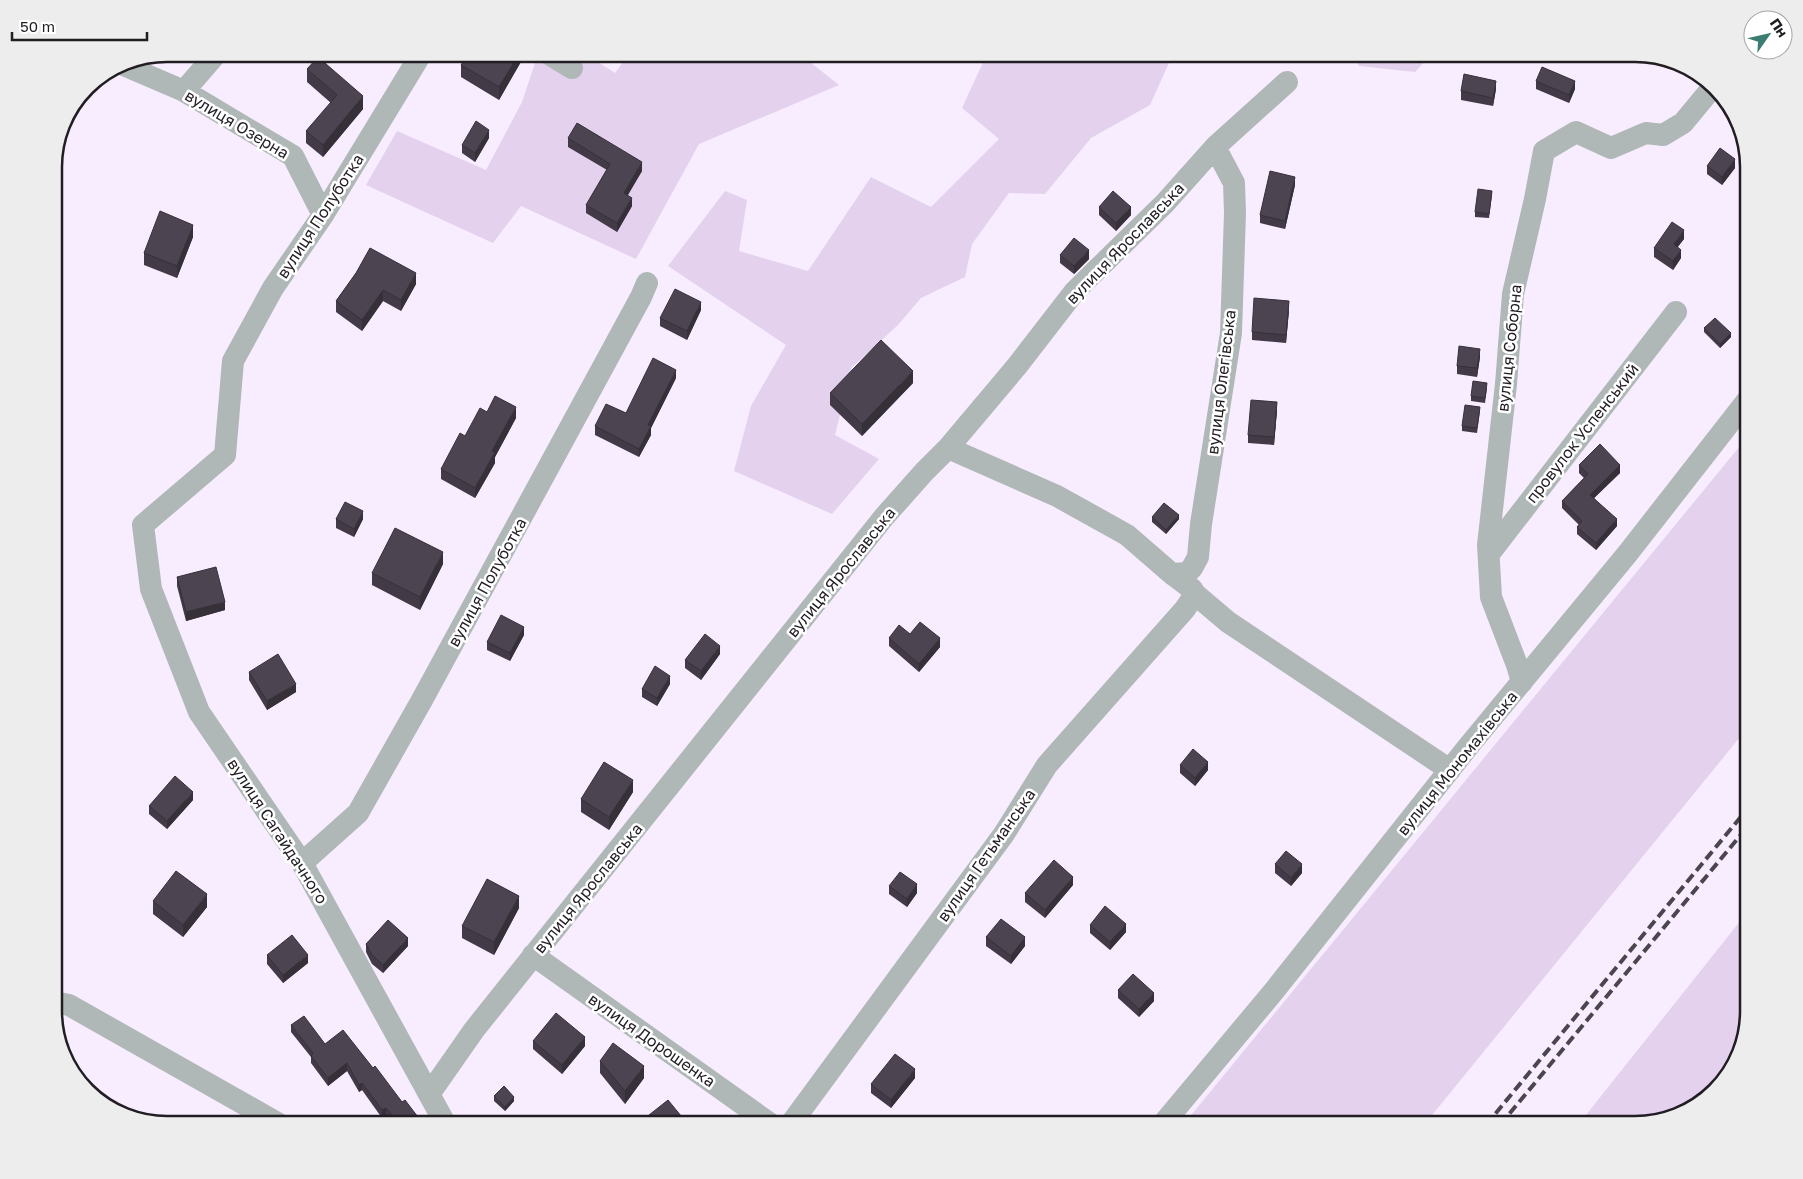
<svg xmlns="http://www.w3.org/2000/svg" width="1803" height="1179" font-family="'Golos Text',sans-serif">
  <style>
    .green { fill: #e3d1ed }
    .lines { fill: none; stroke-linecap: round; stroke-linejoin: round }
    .minor { stroke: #afb8b6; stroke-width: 22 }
    .rail { stroke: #4b464e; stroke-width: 4; stroke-dasharray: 10 5; stroke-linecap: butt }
    .wall { fill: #423a47 }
    .shaded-wall { fill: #363039 }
    .building { fill: #4d4452; stroke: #363039 }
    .labels { text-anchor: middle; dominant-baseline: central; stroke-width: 5; stroke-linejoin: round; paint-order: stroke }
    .street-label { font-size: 16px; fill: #211d23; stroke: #fff }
    .rim { fill: none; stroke: #211d23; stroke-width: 2.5 }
  </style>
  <rect width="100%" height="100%" fill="#f8edfe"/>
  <!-- green -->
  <path class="green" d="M 538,54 L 586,54 L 615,73 L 629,54 L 800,54 L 839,85 L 699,144 L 636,259 L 521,206 L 493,243 L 366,185 L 397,131 L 486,170 L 522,102 Z
    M 987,54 L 1173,54 L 1150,105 L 1091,138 L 1045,194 L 1009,193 L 972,244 L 965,277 L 921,298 L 898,325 L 852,367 L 835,435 L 879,459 L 832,514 L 734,471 L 751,406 L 786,345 L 668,266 L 725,191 L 747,200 L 739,251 L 808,271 L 871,177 L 931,207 L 999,139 L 962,108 Z
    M 1353,54 L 1432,54 L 1415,72 L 1359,66 Z
    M 1749,435 L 1749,726 L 1424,1125 L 1183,1125 Z
    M 1749,910 L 1749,1011 L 1730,1074 L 1692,1110 L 1635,1125 L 1578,1125 Z"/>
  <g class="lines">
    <!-- minor -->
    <path class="minor" d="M 421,54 L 323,215 L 273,288 L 233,361 L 225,455 L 143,525 L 151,589 L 199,712 L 302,863 L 446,1125
      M 549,54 L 572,68
      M 121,64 L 184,91 L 293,156 L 323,215
      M 184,91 L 216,54
      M 948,448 L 1057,496 L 1127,535 L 1172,574 L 1192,589 L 1195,594 L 1228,622 L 1450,770
      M 1489,554 L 1676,312
      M 1172,574 L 1187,573 L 1192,568 L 1198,557 L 1201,524 L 1231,333 L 1235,213 L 1234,183 L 1215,147
      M 1522,682 L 1517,665 L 1491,597 L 1488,545 L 1506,384 L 1513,294 L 1535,199 L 1544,151 L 1576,132 L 1611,148 L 1646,133 L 1663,135 L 1683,123 L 1712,88
      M 302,863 L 358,813 L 422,700 L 641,297 L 647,283
      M 533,955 L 772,1125
      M 54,1002 L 69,1005 L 281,1125
      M 430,1093 L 474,1030 L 884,517 L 924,472 L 948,448 L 1017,366 L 1075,291 L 1165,203 L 1215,147 L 1287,82
      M 790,1125 L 1004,834 L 1047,765 L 1185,609 L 1195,594
      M 1162,1125 L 1274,991 L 1467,748 L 1628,553 L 1749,398"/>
    <!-- rail -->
    <path class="rail" d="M 1486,1125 L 1749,807
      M 1500,1125 L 1749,825"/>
  </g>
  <!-- wall -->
  <path class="wall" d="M 522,54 L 522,60 L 499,100 L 461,77 L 461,65 Z
    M 307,69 L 363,109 L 323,157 L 306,143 L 306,131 L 331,103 L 307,82 Z
    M 1536,81 L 1575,89 L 1569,103 L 1536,89 Z
    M 1496,89 L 1493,106 L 1461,100 L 1461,91 Z
    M 489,138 L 475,162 L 462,153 L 462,145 Z
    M 568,138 L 642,171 L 627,195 L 632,206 L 617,232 L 586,213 L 586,205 L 607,170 L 568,147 Z
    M 1707,166 L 1735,168 L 1722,185 L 1707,174 Z
    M 1295,185 L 1285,229 L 1260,223 L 1260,215 Z
    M 1492,195 L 1489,218 L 1475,217 L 1475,212 Z
    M 1099,207 L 1131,215 L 1116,231 L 1099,215 Z
    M 193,237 L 177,278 L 144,265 L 144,253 Z
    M 1684,239 L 1677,247 L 1681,258 L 1673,270 L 1654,257 L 1654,248 Z
    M 1060,255 L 1089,259 L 1074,274 L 1060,263 Z
    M 356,273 L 416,284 L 401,311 L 383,301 L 362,331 L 336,312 L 336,301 Z
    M 701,310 L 687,340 L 660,326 L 660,318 Z
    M 1289,310 L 1286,343 L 1252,340 L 1252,332 Z
    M 1704,328 L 1731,337 L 1720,348 L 1704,332 Z
    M 1480,357 L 1477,377 L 1457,374 L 1457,366 Z
    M 676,378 L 651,428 L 651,435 L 639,457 L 595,435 L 595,426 L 626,413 Z
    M 913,383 L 862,436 L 830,405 L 830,393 Z
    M 1487,388 L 1485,403 L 1471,401 L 1471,396 Z
    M 1277,410 L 1274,445 L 1248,443 L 1248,435 Z
    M 1480,411 L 1477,433 L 1462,431 L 1462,426 Z
    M 487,412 L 516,418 L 495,457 L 495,463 L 475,498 L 441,479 L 441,469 Z
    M 1579,465 L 1620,473 L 1594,498 L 1617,526 L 1596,550 L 1577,534 L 1577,527 L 1579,525 L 1562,508 L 1562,501 L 1584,478 L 1579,473 Z
    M 1152,517 L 1179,519 L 1166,534 L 1152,522 Z
    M 336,519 L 363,519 L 354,537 L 336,528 Z
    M 443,564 L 420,610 L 372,585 L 372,573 Z
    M 177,577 L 225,610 L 186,621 L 177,586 Z
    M 910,634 L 940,647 L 919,672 L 889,646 L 889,638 Z
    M 524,635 L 510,661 L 487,650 L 487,642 Z
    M 720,654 L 701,680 L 685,668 L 685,660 Z
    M 249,672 L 296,692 L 267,710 L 249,680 Z
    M 670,684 L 657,706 L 642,697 L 642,689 Z
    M 1180,765 L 1208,770 L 1195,786 L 1180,773 Z
    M 633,792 L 609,830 L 581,812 L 581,799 Z
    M 193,800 L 167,829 L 149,814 L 149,806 Z
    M 1275,864 L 1302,873 L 1291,886 L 1275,873 Z
    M 1073,885 L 1045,918 L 1025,902 L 1025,893 Z
    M 889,886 L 917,893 L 907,907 L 889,894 Z
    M 153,901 L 207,907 L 183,937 L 153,914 Z
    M 519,908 L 494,955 L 462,938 L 462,926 Z
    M 1090,925 L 1126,932 L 1110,950 L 1090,933 Z
    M 986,937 L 1025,946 L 1011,964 L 986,946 Z
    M 366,944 L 408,946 L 383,973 L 372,964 L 366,952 Z
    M 267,955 L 308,963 L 283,983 L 267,964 Z
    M 1118,990 L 1154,1001 L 1139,1017 L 1118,998 Z
    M 291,1025 L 325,1044 L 373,1068 L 402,1102 L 424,1125 L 394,1125 L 386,1115 L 382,1118 L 362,1090 L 359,1092 L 347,1071 L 328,1086 L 311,1063 L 311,1057 L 291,1032 Z
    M 533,1041 L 585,1046 L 562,1074 L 533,1049 Z
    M 600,1061 L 644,1078 L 625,1104 L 600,1073 Z
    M 915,1078 L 891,1108 L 871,1093 L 871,1084 Z
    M 494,1096 L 514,1101 L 505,1111 L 494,1101 Z
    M 644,1119 L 686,1125 L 644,1125 Z"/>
  <!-- shaded-wall -->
  <path class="shaded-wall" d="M 519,54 L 522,54 L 522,60 L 499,100 L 499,87 Z
    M 1496,81 L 1496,89 L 1493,106 L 1493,98 Z
    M 1575,81 L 1575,89 L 1569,103 L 1569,95 Z
    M 363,96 L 363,109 L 323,157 L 323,145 Z
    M 489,130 L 489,138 L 475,162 L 475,153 Z
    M 1735,159 L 1735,168 L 1722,185 L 1722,177 Z
    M 642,162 L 642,171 L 624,202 L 624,193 Z
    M 1295,177 L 1295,185 L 1285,229 L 1285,221 Z
    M 632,198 L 632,206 L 617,232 L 617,223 Z
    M 1131,207 L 1131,215 L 1116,231 L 1116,223 Z
    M 193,225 L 193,237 L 177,278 L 177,266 Z
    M 1684,230 L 1684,239 L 1674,252 L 1674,244 Z
    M 1089,250 L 1089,259 L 1074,274 L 1074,266 Z
    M 1681,250 L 1681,258 L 1673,270 L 1673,261 Z
    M 416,273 L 416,284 L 401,311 L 401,300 Z
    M 383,290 L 383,301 L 362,331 L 362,320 Z
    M 1289,301 L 1289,310 L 1286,343 L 1286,335 Z
    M 701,302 L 701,310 L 687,340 L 687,331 Z
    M 1731,333 L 1731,337 L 1720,348 L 1720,344 Z
    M 1480,349 L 1480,357 L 1477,377 L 1477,368 Z
    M 676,370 L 676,378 L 651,428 L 651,435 L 639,457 L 639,449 L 648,425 Z
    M 913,371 L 913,383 L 862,436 L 862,424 Z
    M 1277,402 L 1277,410 L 1274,445 L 1274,437 Z
    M 516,407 L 516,418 L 495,457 L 495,463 L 475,498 L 475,488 L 492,451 Z
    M 1620,465 L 1620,473 L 1590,502 L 1590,495 Z
    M 363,511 L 363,519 L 354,537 L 354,529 Z
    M 1179,515 L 1179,519 L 1166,534 L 1166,530 Z
    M 1617,519 L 1617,526 L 1596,550 L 1596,543 Z
    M 443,552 L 443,564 L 420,610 L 420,597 Z
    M 225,602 L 225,610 L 186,621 L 186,612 Z
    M 524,627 L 524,635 L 510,661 L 510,653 Z
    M 940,638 L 940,647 L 919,672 L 919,664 Z
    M 720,646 L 720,654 L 701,680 L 701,671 Z
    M 670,676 L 670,684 L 657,706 L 657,698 Z
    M 296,684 L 296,692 L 267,710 L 267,701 Z
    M 1208,762 L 1208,770 L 1195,786 L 1195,778 Z
    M 633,780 L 633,792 L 609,830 L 609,817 Z
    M 193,792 L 193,800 L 167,829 L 167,821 Z
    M 1302,864 L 1302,873 L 1291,886 L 1291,878 Z
    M 1073,877 L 1073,885 L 1045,918 L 1045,910 Z
    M 917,884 L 917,893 L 907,907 L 907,899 Z
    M 207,894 L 207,907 L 183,937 L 183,925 Z
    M 519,896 L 519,908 L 494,955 L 494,942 Z
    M 1126,924 L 1126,932 L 1110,950 L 1110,942 Z
    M 1025,937 L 1025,946 L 1011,964 L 1011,956 Z
    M 408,938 L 408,946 L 383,973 L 383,965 Z
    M 308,955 L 308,963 L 283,983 L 283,975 Z
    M 1154,993 L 1154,1001 L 1139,1017 L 1139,1009 Z
    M 585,1037 L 585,1046 L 562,1074 L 562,1065 Z
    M 347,1063 L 347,1071 L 328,1086 L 328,1078 Z
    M 644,1066 L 644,1078 L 625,1104 L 625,1091 Z
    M 915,1069 L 915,1078 L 891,1108 L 891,1100 Z
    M 362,1083 L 362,1090 L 359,1092 L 359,1085 Z
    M 514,1097 L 514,1101 L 505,1111 L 505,1107 Z
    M 386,1108 L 386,1115 L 382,1118 L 382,1110 Z"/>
  <!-- building -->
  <path class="building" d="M 468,54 L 519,54 L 499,87 L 461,65 Z
    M 318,57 L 363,96 L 323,145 L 306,131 L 337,95 L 307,69 Z
    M 1542,67 L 1575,81 L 1569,95 L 1536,81 Z
    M 1464,74 L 1496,81 L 1493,98 L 1461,91 Z
    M 476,121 L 489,130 L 475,153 L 462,145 Z
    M 577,123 L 642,162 L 624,193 L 632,198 L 617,223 L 586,205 L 610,164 L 568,138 Z
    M 1720,148 L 1735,159 L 1722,177 L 1707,166 Z
    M 1270,171 L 1295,177 L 1285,221 L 1260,215 Z
    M 1478,189 L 1492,191 L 1489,214 L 1475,212 Z
    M 1113,191 L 1131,207 L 1116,223 L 1099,207 Z
    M 160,211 L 193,225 L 177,266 L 144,253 Z
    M 1672,222 L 1684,230 L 1674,244 L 1681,250 L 1673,261 L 1654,248 Z
    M 1074,238 L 1089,250 L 1074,266 L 1060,255 Z
    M 370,248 L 416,273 L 401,300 L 383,290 L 362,320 L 336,301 L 356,273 Z
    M 675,289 L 701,302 L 687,331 L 660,318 Z
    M 1254,298 L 1289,301 L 1286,335 L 1252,332 Z
    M 1715,318 L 1731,333 L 1720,344 L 1704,328 Z
    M 881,340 L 913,371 L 862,424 L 830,393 Z
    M 1459,346 L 1480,349 L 1477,368 L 1457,366 Z
    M 653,358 L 676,370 L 648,425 L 651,426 L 639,449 L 595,426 L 606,404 L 626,413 Z
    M 1473,381 L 1487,383 L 1485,398 L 1471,396 Z
    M 495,396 L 516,407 L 492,451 L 495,452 L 475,488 L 441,469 L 460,433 L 465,436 L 480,408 L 487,412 Z
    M 1251,400 L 1277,402 L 1274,437 L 1248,435 Z
    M 1465,405 L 1480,407 L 1477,428 L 1462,426 Z
    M 1600,444 L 1620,465 L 1590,495 L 1617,519 L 1596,543 L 1577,527 L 1582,521 L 1562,501 L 1588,474 L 1579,465 Z
    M 345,502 L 363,511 L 354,529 L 336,519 Z
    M 1164,503 L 1179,515 L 1166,530 L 1152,517 Z
    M 395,528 L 443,552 L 420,597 L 372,573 Z
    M 216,567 L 225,602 L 186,612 L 177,577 Z
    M 501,615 L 524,627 L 510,653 L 487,642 Z
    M 920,622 L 940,638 L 919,664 L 889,638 L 899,625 L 910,634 Z
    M 705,634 L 720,646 L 701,671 L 685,660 Z
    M 278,654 L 296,684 L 267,701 L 249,672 Z
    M 655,666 L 670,676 L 657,698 L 642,689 Z
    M 1193,749 L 1208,762 L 1195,778 L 1180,765 Z
    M 604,762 L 633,780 L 609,817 L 581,799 Z
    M 175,776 L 193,792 L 167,821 L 149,806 Z
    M 1286,851 L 1302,864 L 1291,878 L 1275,864 Z
    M 1054,860 L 1073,877 L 1045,910 L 1025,893 Z
    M 176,871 L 207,894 L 183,925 L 153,901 Z
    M 900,872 L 917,884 L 907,899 L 889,886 Z
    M 487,879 L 519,896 L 494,942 L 462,926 Z
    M 1105,906 L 1126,924 L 1110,942 L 1090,925 Z
    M 1001,919 L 1025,937 L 1011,956 L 986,937 Z
    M 388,920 L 408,938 L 383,965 L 372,955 L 366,944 Z
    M 292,935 L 308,955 L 283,975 L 267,955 Z
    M 1133,974 L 1154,993 L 1139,1009 L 1118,990 Z
    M 556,1013 L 585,1037 L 562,1065 L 533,1041 Z
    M 304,1016 L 325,1044 L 343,1030 L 373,1068 L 375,1066 L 402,1102 L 405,1100 L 424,1125 L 400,1125 L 386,1108 L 382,1110 L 362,1083 L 359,1085 L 347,1063 L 328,1078 L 311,1056 L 313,1053 L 291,1025 Z
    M 613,1043 L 644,1066 L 625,1091 L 600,1061 Z
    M 895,1054 L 915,1069 L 891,1100 L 871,1084 Z
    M 504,1086 L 514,1097 L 505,1107 L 494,1096 Z
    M 668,1100 L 686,1122 L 682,1125 L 649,1125 L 644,1119 Z"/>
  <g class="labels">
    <!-- street labels -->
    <g class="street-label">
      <text transform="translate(237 124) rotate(31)">вулиця Озерна</text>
      <text transform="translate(320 216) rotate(-57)">вулиця Полуботка</text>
      <text transform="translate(1125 243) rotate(-46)">вулиця Ярославська</text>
      <text transform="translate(1509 348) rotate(-84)">вулиця Соборна</text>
      <text transform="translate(1221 382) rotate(-83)">вулиця Олегівська</text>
      <text transform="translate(1582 433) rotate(-52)">провулок Успенський</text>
      <text transform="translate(841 572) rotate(-51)">вулиця Ярославська</text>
      <text transform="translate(487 582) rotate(-61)">вулиця Полуботка</text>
      <text transform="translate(1457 763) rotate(-51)">вулиця Мономахівська</text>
      <text transform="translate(278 831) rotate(57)">вулиця Сагайдачного</text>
      <text transform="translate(986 855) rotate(-55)">вулиця Гетьманська</text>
      <text transform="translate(588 888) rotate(-51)">вулиця Ярославська</text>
      <text transform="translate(652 1040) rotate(35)">вулиця Дорошенка</text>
    </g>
  </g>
  <!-- crop -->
  <path d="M0 0H1803V1179H0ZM167 62H1635A105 105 0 0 1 1740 167V1011A105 105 0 0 1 1635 1116H167A105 105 0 0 1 62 1011V167A105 105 0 0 1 167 62Z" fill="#ededed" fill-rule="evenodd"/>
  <path class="rim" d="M167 62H1635A105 105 0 0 1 1740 167V1011A105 105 0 0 1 1635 1116H167A105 105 0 0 1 62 1011V167A105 105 0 0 1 167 62Z"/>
  <!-- north arrow -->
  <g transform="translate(1768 35) rotate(56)"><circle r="24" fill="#ffffff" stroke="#a6a5a7"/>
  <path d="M0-4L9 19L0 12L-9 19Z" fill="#3b7e71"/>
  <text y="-8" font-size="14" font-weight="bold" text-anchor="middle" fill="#211d23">Пн</text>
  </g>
  <!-- scale -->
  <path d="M12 32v8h135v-8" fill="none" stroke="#211d23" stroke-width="2.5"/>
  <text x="20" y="32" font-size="15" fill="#211d23" stroke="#ffffff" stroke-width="4" paint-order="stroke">50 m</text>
</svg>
